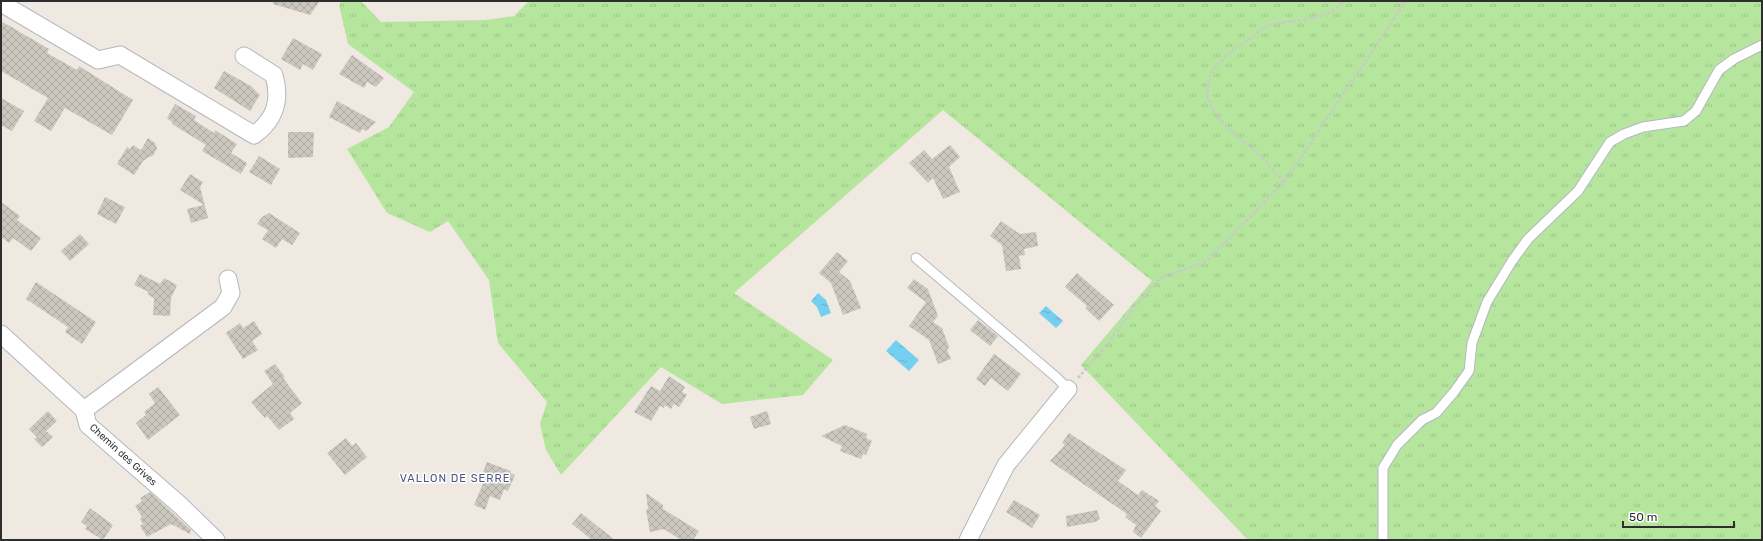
<svg xmlns="http://www.w3.org/2000/svg" width="1763" height="541" font-family="Rubik,sans-serif">
  <style>
    .grass { fill: url(#grass-tufts) }
    .water { fill: url(#water-ripples) }
    .building { fill: url(#building-cross-hatch) }
    .lines { fill: none; stroke-linecap: round; stroke-linejoin: round }
    .service-casing { stroke: #b4b7c1; stroke-width: 11 }
    .minor-casing { stroke: #b4b7c1; stroke-width: 19 }
    .path { stroke: #c9c9c9; stroke-width: 2.5; stroke-dasharray: 3 2; stroke-linecap: butt }
    .service { stroke: #fff; stroke-width: 9 }
    .minor { stroke: #fff; stroke-width: 17 }
    .labels { text-anchor: middle; dominant-baseline: central; stroke-width: 3; stroke-linejoin: round; paint-order: stroke }
    .street-label { font-size: 10px; fill: #2e2e2e; stroke: #fff }
    .neighbourhood-label { font-size: 11px; letter-spacing: 1px; fill: #4d5680; stroke: #fff }
  </style>
  <defs>
    <pattern id="grass-tufts" width="24" height="20" patternUnits="userSpaceOnUse"><rect width="24" height="20" fill="#b6e59e"/><path d="M3 7l-1-3M5 7V3M7 7l1-3M15 17l-1-3M17 17v-4M19 17l1-3" fill="none" stroke="#9dc588"/></pattern>
    <pattern id="water-ripples" width="26" height="14" patternUnits="userSpaceOnUse"><rect width="26" height="14" fill="#75cff0"/><path d="M2 4q2-2 4 0t4 0M15 11q2-2 4 0t4 0" fill="none" stroke="#66b2ce"/></pattern>
    <pattern id="building-cross-hatch" width="8" height="8" patternUnits="userSpaceOnUse"><rect width="8" height="8" fill="#cbc7bf"/><path d="M0 0l8 8M0 8l8-8" fill="none" stroke="#afaba4"/></pattern>
  </defs>
  <rect width="100%" height="100%" fill="#efe9e1"/>
  <!-- grass -->
  <path class="grass" d="M 342,1 L 361,1 L 381,22 L 486,20 L 514,16 L 529,1 L 1762,1 L 1762,540 L 1248,540 L 1081,365 L 1152,281 L 943,110 L 734,293 L 833,360 L 803,395 L 722,404 L 661,367 L 561,475 L 546,450 L 540,424 L 547,402 L 498,343 L 489,280 L 448,221 L 430,232 L 387,213 L 347,149 L 389,127 L 414,92 L 348,44 L 339,5 Z"/>
  <!-- water -->
  <path class="water" d="M 818,293 L 826,300 L 831,313 L 821,317 L 817,307 L 811,301 Z
    M 1046,306 L 1063,321 L 1056,328 L 1039,313 Z
    M 896,340 L 919,360 L 909,371 L 886,351 Z"/>
  <!-- building -->
  <path class="building" d="M 273,1 L 320,1 L 310,15 L 273,4 Z
    M 1,21 L 49,49 L 47,53 L 77,70 L 79,66 L 133,100 L 112,135 L 65,108 L 51,131 L 34,121 L 48,98 L 1,71 Z
    M 293,38 L 322,54 L 313,70 L 303,64 L 300,70 L 281,59 Z
    M 352,55 L 384,78 L 376,87 L 367,82 L 364,88 L 339,74 Z
    M 224,71 L 251,86 L 260,95 L 250,111 L 214,88 Z
    M 1,98 L 24,111 L 12,131 L 1,125 Z
    M 337,101 L 376,122 L 366,131 L 362,129 L 360,133 L 329,117 Z
    M 175,104 L 196,116 L 194,120 L 214,133 L 215,130 L 237,144 L 231,153 L 247,163 L 241,174 L 202,151 L 206,145 L 172,124 L 173,123 L 167,118 Z
    M 288,132 L 314,132 L 313,157 L 288,158 Z
    M 148,138 L 155,143 L 157,149 L 152,157 L 150,156 L 143,161 L 134,175 L 117,164 L 127,147 L 130,149 L 133,145 L 141,150 Z
    M 950,145 L 960,157 L 949,167 L 960,192 L 943,199 L 933,178 L 928,183 L 909,163 L 924,150 L 932,159 Z
    M 259,156 L 280,169 L 271,185 L 249,172 Z
    M 190,174 L 203,182 L 200,187 L 208,218 L 191,223 L 187,209 L 204,205 L 180,190 Z
    M 105,197 L 125,207 L 116,224 L 97,214 Z
    M 1,202 L 20,216 L 17,220 L 41,238 L 31,251 L 13,238 L 9,243 L 1,237 Z
    M 269,213 L 300,233 L 292,245 L 282,239 L 276,248 L 262,239 L 268,230 L 257,224 L 262,217 Z
    M 1001,221 L 1020,234 L 1036,232 L 1038,246 L 1024,249 L 1025,255 L 1019,256 L 1021,269 L 1006,271 L 1002,245 L 990,236 Z
    M 80,234 L 89,244 L 70,261 L 61,251 Z
    M 837,252 L 848,261 L 839,272 L 850,281 L 861,308 L 843,315 L 831,283 L 819,273 Z
    M 1077,273 L 1114,305 L 1099,321 L 1085,308 L 1087,306 L 1065,287 Z
    M 140,274 L 160,284 L 164,278 L 177,285 L 171,298 L 170,316 L 153,315 L 154,298 L 147,294 L 149,292 L 134,285 Z
    M 914,279 L 928,289 L 938,316 L 933,322 L 942,328 L 949,347 L 947,350 L 951,359 L 938,364 L 929,340 L 909,326 L 926,302 L 907,288 Z
    M 36,282 L 96,322 L 82,344 L 65,332 L 68,327 L 26,299 Z
    M 978,320 L 998,336 L 990,346 L 970,330 Z
    M 254,321 L 262,334 L 252,341 L 258,350 L 243,359 L 226,333 L 240,323 L 243,328 Z
    M 994,354 L 1021,374 L 1008,391 L 991,378 L 985,386 L 976,379 Z
    M 275,364 L 285,377 L 283,378 L 302,403 L 290,413 L 294,419 L 279,430 L 267,416 L 265,418 L 251,402 L 273,384 L 264,371 Z
    M 669,376 L 685,387 L 682,392 L 687,395 L 679,407 L 674,404 L 671,409 L 665,405 L 664,408 L 660,406 L 651,421 L 634,412 L 651,386 L 660,391 Z
    M 158,387 L 180,415 L 148,440 L 136,423 L 146,415 L 144,412 L 155,403 L 149,394 Z
    M 48,411 L 57,421 L 46,431 L 53,437 L 42,447 L 34,439 L 37,437 L 29,429 Z
    M 767,411 L 771,424 L 754,429 L 750,417 Z
    M 845,425 L 867,434 L 866,438 L 872,441 L 866,455 L 863,454 L 861,459 L 840,451 L 842,446 L 821,436 Z
    M 1069,433 L 1126,470 L 1118,481 L 1138,495 L 1142,490 L 1159,501 L 1155,506 L 1161,511 L 1141,538 L 1133,532 L 1136,525 L 1125,517 L 1127,514 L 1050,461 L 1065,445 L 1062,443 Z
    M 346,438 L 352,446 L 356,443 L 367,457 L 345,475 L 327,453 Z
    M 487,462 L 511,471 L 510,473 L 515,475 L 508,491 L 504,489 L 500,500 L 490,496 L 485,510 L 474,505 L 484,481 L 480,480 Z
    M 150,492 L 191,530 L 190,534 L 171,524 L 147,537 L 140,526 L 143,524 L 140,519 L 142,517 L 135,506 L 142,501 L 140,498 Z
    M 646,493 L 663,505 L 663,509 L 699,531 L 693,540 L 681,540 L 664,529 L 650,532 L 646,510 L 648,509 Z
    M 1014,500 L 1040,515 L 1032,528 L 1006,512 Z
    M 90,508 L 113,525 L 103,540 L 85,529 L 87,526 L 81,522 Z
    M 1097,510 L 1100,519 L 1095,522 L 1067,527 L 1066,516 Z
    M 581,513 L 615,540 L 592,540 L 572,524 Z"/>
  <g class="lines">
    <!-- service casing -->
    <g class="service-casing">
      <path id="service" d="M 916,258 L 1056,377 L 1068,389
        M 1383,540 L 1383,468 L 1397,445 L 1422,420 L 1436,413 L 1454,392 L 1469,371 L 1472,343 L 1487,302 L 1512,261 L 1528,239 L 1578,191 L 1610,142 L 1624,134 L 1643,127 L 1684,121 L 1696,111 L 1719,70 L 1734,59 L 1762,45"/>
    </g>
    <!-- minor casing -->
    <g class="minor-casing">
      <path id="minor" d="M 1,3 L 98,60 L 120,55 L 254,135 C 276,119 281,100 274,75 L 244,56
        M 1,334 L 84,410 L 88,425 L 181,506 L 216,540
        M 84,410 L 223,307 L 231,293 L 228,279
        M 968,540 L 1006,465 L 1068,389"/>
    </g>
    <!-- path -->
    <path class="path" d="M 1284,182 C 1277,174 1270,165 1262,157 C 1237,135 1187,104 1216,67 C 1223,59 1228,52 1238,47 C 1248,41 1263,26 1273,24 C 1294,20 1330,20 1343,1
      M 1078,378 L 1101,352 L 1135,307 L 1160,278 L 1207,261 L 1284,182 L 1406,1"/>
    <!-- service -->
    <use href="#service" class="service"/>
    <!-- minor -->
    <use href="#minor" class="minor"/>
  </g>
  <g class="labels">
    <!-- street labels -->
    <g class="street-label">
      <text transform="translate(123 455) rotate(42)">Chemin des Grives</text>
    </g>
    <!-- neighbourhood labels -->
    <g class="neighbourhood-label">
      <text x="455" y="478">VALLON DE SERRE</text>
    </g>
  </g>
  <!-- border -->
  <rect width="1763" height="541" fill="none" stroke="#2e2e2e" stroke-width="4"/>
  <!-- scale -->
  <path d="M1623 521v6h111v-6" fill="none" stroke="#2e2e2e" stroke-width="2"/>
  <text x="1629" y="521" font-size="12" fill="#2e2e2e" stroke="#ffffff" stroke-width="3" paint-order="stroke">50 m</text>
</svg>
